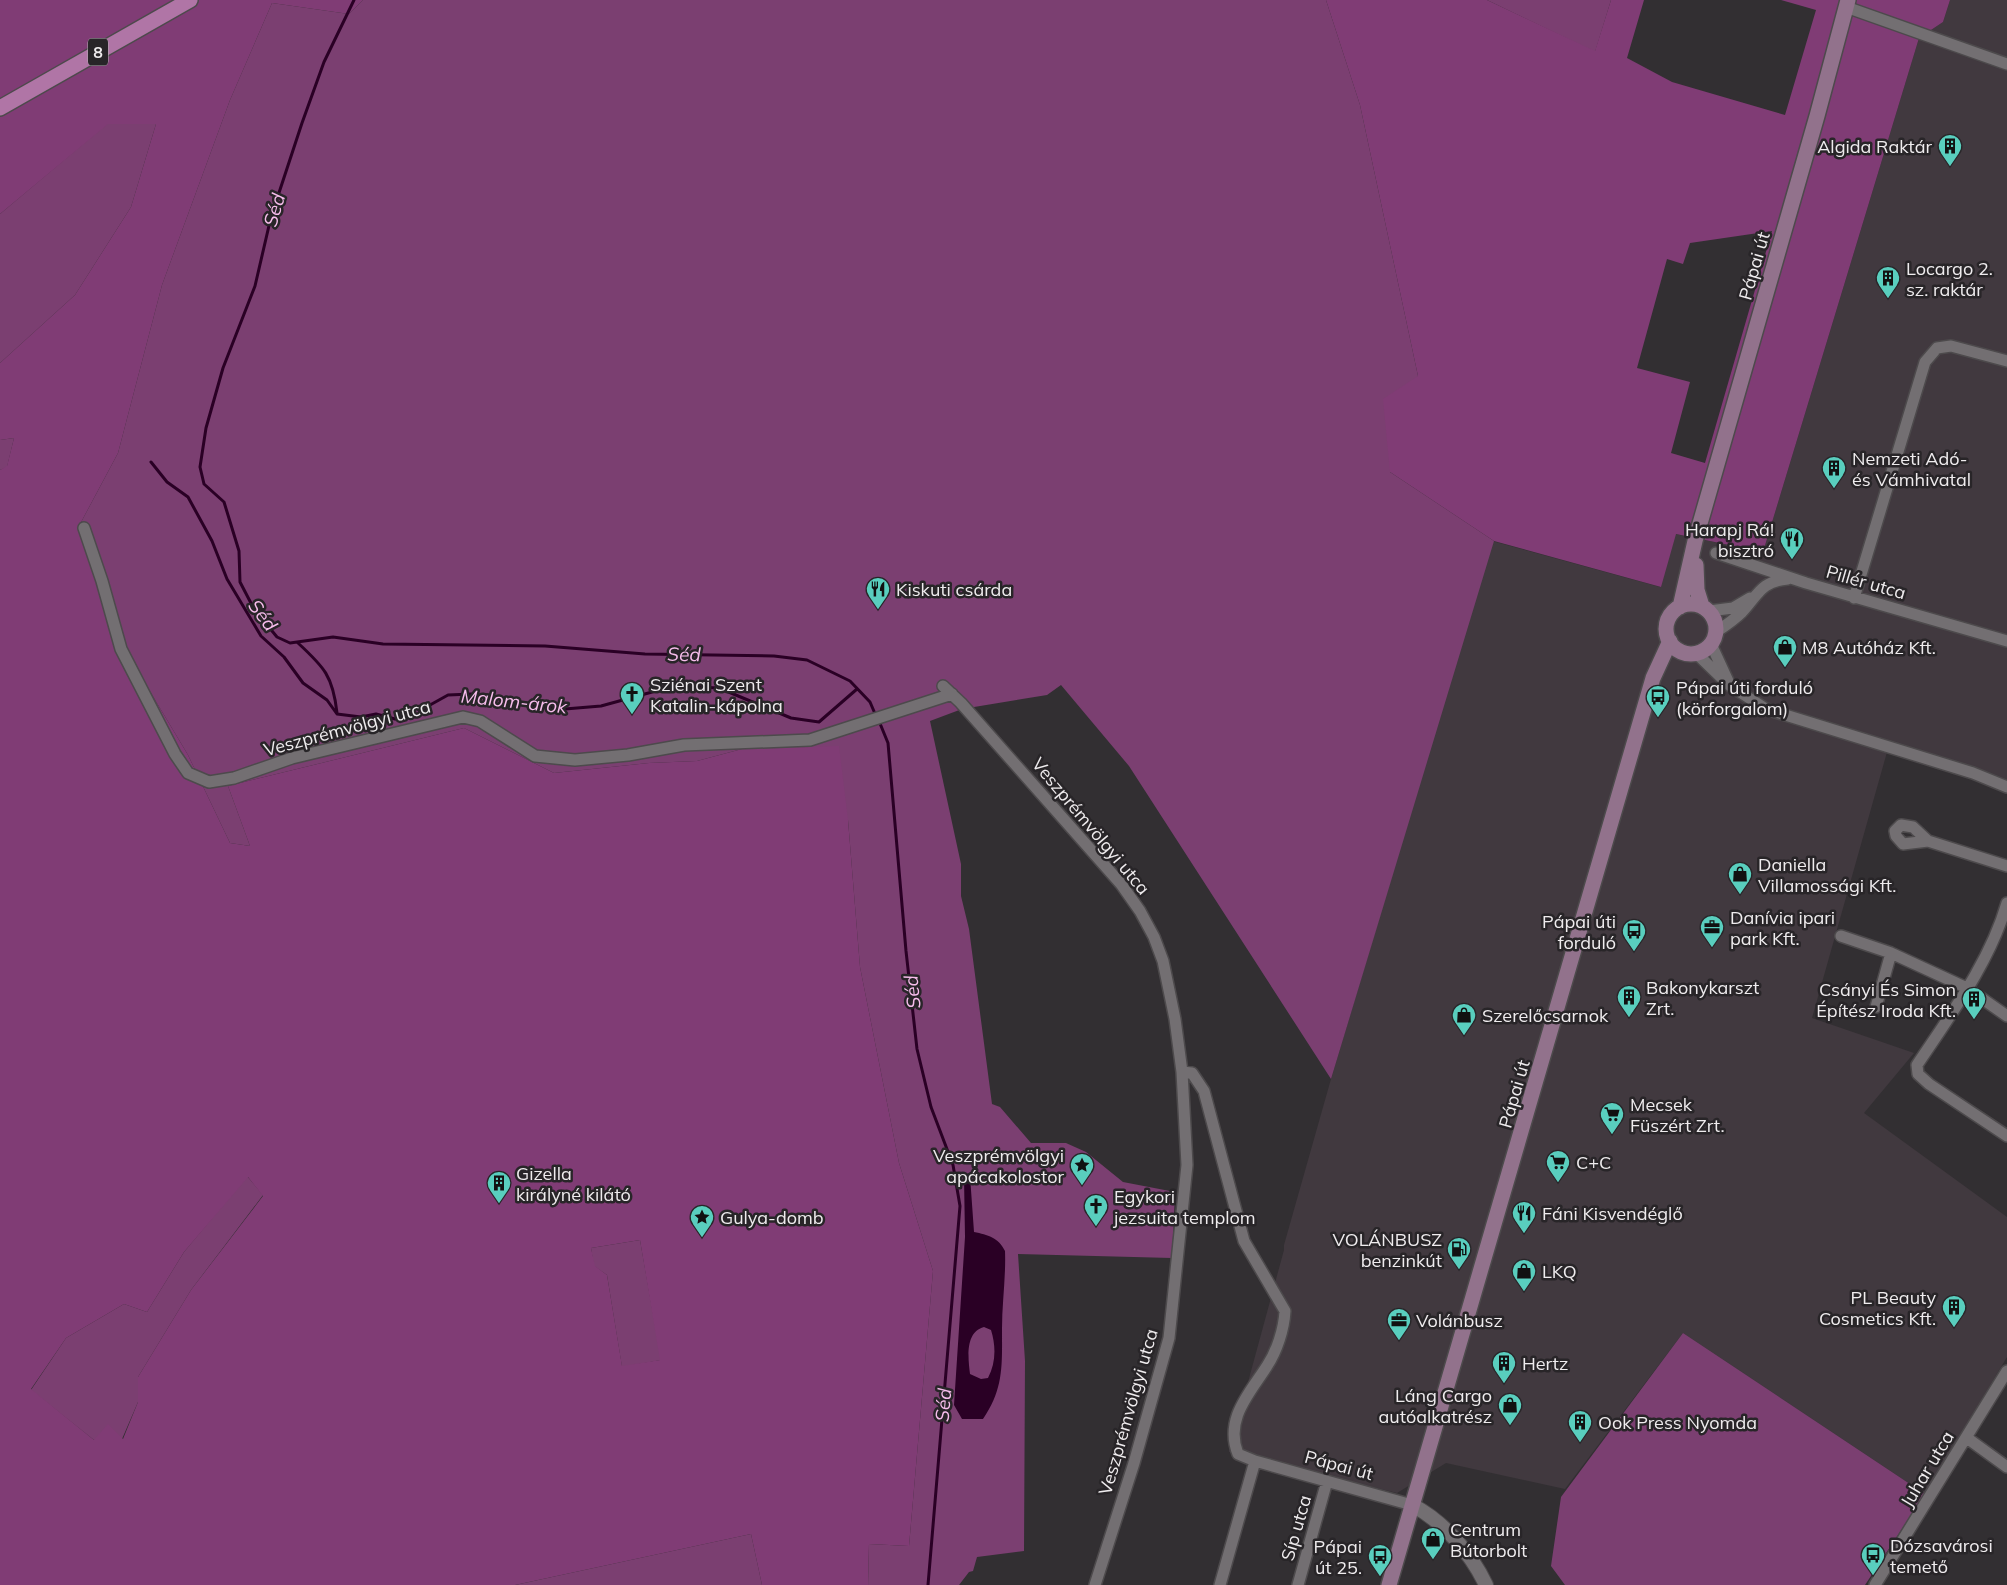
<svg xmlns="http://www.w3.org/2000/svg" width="2007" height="1585" font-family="Mulish,sans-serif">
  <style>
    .built { fill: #41393f }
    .green { fill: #7b3f71 }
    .forest { fill: #803c75; fill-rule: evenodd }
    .water { fill: #2a0025; fill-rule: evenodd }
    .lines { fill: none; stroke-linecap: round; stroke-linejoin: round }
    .stream { stroke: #2a0025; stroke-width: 3 }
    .minor-casing { stroke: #4d4a4c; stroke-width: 14 }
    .tertiary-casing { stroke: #4d4a4c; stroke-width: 16 }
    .secondary-casing { stroke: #4d4a4c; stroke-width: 18 }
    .primary-casing { stroke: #4d4a4c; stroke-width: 18 }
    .minor { stroke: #736f72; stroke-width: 11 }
    .tertiary { stroke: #736f72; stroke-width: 14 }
    .secondary { stroke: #92728c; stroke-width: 15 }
    .primary { stroke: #b075a6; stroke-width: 15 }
    .labels { text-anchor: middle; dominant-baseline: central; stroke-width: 5; stroke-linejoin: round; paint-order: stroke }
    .shield { fill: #282528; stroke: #b3b0b3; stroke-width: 1 }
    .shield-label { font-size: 16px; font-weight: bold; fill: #efecee }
    .poi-label { font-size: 18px; fill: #efecee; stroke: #282528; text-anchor: start }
    .street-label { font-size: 18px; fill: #efecee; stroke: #282528 }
    .water-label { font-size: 19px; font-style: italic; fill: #f7bdec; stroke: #282528 }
  </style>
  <rect width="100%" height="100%" fill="#322f32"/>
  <!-- built -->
  <path class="built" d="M 1950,0 L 2007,0 L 2007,786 L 1889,745 L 1812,1018 L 1914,1053 L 1864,1113 L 2007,1217 L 2007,1357 L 1925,1494 L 1683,1333 L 1565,1489 L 1446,1463 L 1397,1493 L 1229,1452 L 1284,1250 L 1284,1245 L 1331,1079 L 1492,541 L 1660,587 L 1675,534 L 1763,552 L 1919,38 L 1943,22 Z"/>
  <!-- green -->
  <path class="green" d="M 363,0 L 1326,0 L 1360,105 L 1418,376 L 1390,472 L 1494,541 L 1331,1079 L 1129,766 L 1061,685 L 1047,695 L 962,709 L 930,721 L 961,864 L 961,896 L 969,929 L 992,1104 L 1000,1107 L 1031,1143 L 1066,1143 L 1086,1152 L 1123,1182 L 1175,1192 L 1172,1258 L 1018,1254 L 1025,1361 L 1024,1551 L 977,1557 L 973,1571 L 969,1572 L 959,1585 L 868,1585 L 869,1544 L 909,1546 L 933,1271 L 899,1163 L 860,967 L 848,820 L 742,749 L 697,761 L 649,763 L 554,773 L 464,728 L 228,786 L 250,846 L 230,843 L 188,755 L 124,648 L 79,526 L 118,453 L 162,285 L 230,100 L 272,3 L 349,14 Z
    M 1487,0 L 1611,0 L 1595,52 Z
    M 108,123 L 156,124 L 131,207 L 75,295 L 0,363 L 0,214 Z
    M 14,438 L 7,467 L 0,470 L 0,440 Z
    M 247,1176 L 263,1195 L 191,1290 L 138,1377 L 138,1402 L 122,1439 L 94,1440 L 31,1390 L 66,1338 L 124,1304 L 147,1312 L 184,1252 Z
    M 640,1240 L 661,1360 L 622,1367 L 607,1275 L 594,1266 L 591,1248 Z
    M 1683,1333 L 1925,1494 L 1865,1585 L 1565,1585 L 1551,1566 L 1561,1497 Z
    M 751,1534 L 762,1585 L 515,1585 Z"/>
  <!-- forest -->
  <path class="forest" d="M 0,0 L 363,0 L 349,14 L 272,3 L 230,100 L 162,285 L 118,453 L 79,526 L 124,648 L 188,755 L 230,843 L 250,846 L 228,786 L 464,728 L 554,773 L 649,763 L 697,761 L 742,749 L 839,746 L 848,820 L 860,967 L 899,1163 L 933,1271 L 909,1546 L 869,1544 L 868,1585 L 762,1585 L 751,1534 L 515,1585 L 0,1585 L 0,470 L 7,466 L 14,438 L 0,440 L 0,363 L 75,295 L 131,207 L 156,124 L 108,124 L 0,214 ZM 248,1177 L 263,1196 L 191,1290 L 138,1377 L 138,1402 L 123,1439 L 108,1424 L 94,1440 L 31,1389 L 66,1338 L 124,1304 L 147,1312 L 184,1252 ZM 640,1240 L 660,1360 L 622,1366 L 607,1275 L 595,1266 L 591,1248 Z
    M 1326,0 L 1487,0 L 1595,51 L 1611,0 L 1644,0 L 1627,58 L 1672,82 L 1785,115 L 1816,10 L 1781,0 L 1950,0 L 1943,22 L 1919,38 L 1763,552 L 1676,534 L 1661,587 L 1494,541 L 1390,472 L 1383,399 L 1418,376 L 1360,105 ZM 1772,231 L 1705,463 L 1671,453 L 1690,382 L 1637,368 L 1667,259 L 1683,264 L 1690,243 Z"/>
  <!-- water -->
  <path class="water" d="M 970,1176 L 974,1232 C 988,1235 998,1237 1005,1251 C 1006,1277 1002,1303 1002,1329 C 1002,1364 1004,1389 983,1419 L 962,1419 L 954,1405 L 965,1237 L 964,1177 ZM 984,1327 L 991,1330 C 996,1346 996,1363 988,1378 L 981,1379 L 970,1374 C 968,1358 965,1332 984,1327 Z"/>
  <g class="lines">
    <!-- stream -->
    <path class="stream" d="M 354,0 L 324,62 L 302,123 L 271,217 L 255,286 L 223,368 L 206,428 L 200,467 L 204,484 L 224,502 L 239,551 L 240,582 L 254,609 L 277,637 L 290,643 L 333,637 L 383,644 L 545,646 L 645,654 L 774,656 L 807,660 L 850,681 L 870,702 L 876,716
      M 151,462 L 167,482 L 188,497 L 212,541 L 227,579 L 261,636 L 284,657 L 303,683 L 327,700 L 337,714 L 361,717 L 376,714 L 395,719 L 419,716 L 430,705 L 448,695 L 471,694 L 497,698 L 524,705 L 565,709 L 601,706 L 674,686 L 719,688 L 791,718 L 819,722 L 857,689
      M 298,643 C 324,667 333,676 337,713
      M 879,721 L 888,743 L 906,951 L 917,1049 L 931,1107 L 953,1165 L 960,1206 L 928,1585"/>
    <!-- minor casing -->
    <g class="minor-casing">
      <path id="minor" d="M 1846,7 L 2007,64
        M 84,528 L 102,581 L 121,649 L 175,754 L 188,773 L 209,782 L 234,778 L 292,758 L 463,717 L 480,721 L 535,756 L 575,760 L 628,755 L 684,745 L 810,740 L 952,694
        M 1716,553 L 1806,583 L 2007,641
        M 1854,598 L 1925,362 L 1937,348 L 1951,346 L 2007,361
        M 1709,611 L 1733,608 L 1750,598
        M 1716,632 C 1725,626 1734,620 1742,612 C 1758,595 1761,581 1788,579
        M 1711,644 L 1728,681
        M 1696,653 L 1729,685 L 1766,709 L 1973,773 L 2007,787
        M 943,686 L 961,703 L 1121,884 L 1140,911 L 1154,937 L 1163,961 L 1175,1019 L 1182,1072 L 1187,1165 L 1169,1338 L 1134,1463 L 1095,1585
        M 1928,841 L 1903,844 L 1896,836 L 1895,831 L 1901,825 L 1913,827 L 1928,841 L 2007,866
        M 2007,903 C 1990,962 1951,1014 1917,1065 L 1918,1074 L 1929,1084 L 2007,1136
        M 1841,936 L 1891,953 L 1967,988 L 2007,1016
        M 1876,1007 L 1891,953
        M 1182,1072 L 1192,1073 L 1204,1091 L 1244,1241 L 1285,1311 C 1284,1329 1277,1351 1267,1366 C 1250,1393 1224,1419 1238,1454 L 1255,1461 L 1412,1505
        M 1967,1438 L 2007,1467
        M 1220,1585 L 1255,1461
        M 1298,1585 L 1327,1481
        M 1875,1585 L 2007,1371"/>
    </g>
    <!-- tertiary casing -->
    <g class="tertiary-casing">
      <path id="tertiary" d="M 1412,1505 C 1443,1521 1471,1553 1486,1585"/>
    </g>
    <!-- secondary casing -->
    <g class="secondary-casing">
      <path id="secondary" d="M 1696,565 L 1697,590 L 1702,606
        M1666 629a25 25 0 1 1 50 0a25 25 0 1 1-50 0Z
        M 1680,607 L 1695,541 L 1817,116 L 1848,0
        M 1389,1585 L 1653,678 L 1670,641"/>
    </g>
    <!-- primary casing -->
    <g class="primary-casing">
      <path id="primary" d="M 0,108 L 190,0"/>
    </g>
    <!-- minor -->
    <use href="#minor" class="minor"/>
    <!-- tertiary -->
    <use href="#tertiary" class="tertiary"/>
    <!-- secondary -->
    <use href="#secondary" class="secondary"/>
    <!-- primary -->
    <use href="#primary" class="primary"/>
  </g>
  <!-- icons -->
  <defs>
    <g id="building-pin" transform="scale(1.25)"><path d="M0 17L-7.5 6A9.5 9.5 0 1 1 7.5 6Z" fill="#59cebe" stroke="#282528"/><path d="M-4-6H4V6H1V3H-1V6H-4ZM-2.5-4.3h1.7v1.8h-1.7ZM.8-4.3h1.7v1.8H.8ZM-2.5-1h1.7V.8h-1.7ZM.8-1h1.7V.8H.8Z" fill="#111"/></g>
    <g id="restaurant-pin" transform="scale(1.25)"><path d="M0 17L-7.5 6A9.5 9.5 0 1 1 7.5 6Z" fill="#59cebe" stroke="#282528"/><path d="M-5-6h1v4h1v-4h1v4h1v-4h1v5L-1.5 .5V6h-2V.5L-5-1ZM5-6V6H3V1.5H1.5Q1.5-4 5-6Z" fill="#111"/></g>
    <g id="shop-pin" transform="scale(1.25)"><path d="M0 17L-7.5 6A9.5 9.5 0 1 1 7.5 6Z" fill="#59cebe" stroke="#282528"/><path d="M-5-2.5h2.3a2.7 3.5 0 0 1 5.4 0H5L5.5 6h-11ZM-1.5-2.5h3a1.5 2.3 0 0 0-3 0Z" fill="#111"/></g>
    <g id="church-pin" transform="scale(1.25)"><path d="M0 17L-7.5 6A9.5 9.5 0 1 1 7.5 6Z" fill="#59cebe" stroke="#282528"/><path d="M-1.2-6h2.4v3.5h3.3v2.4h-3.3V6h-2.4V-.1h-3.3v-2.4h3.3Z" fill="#111"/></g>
    <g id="bus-pin" transform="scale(1.25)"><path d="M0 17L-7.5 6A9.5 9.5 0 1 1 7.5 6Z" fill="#59cebe" stroke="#282528"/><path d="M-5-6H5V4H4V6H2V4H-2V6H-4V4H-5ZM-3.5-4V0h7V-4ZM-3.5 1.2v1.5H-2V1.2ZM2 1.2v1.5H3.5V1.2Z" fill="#111"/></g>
    <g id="office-pin" transform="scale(1.25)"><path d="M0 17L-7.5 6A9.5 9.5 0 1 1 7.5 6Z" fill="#59cebe" stroke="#282528"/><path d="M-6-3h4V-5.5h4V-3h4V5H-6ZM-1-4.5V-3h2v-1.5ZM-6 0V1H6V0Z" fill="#111"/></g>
    <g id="supermarket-pin" transform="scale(1.25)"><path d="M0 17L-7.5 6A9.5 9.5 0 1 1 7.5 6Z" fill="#59cebe" stroke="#282528"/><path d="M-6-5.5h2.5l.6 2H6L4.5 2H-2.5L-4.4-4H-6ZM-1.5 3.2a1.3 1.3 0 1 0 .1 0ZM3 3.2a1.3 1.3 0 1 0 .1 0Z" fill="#111"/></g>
    <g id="sight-pin" transform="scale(1.25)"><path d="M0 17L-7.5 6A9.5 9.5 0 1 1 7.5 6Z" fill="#59cebe" stroke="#282528"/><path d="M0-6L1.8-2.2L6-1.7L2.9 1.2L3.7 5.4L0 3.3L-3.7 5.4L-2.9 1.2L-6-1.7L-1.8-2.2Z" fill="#111"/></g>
    <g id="fuel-pin" transform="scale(1.25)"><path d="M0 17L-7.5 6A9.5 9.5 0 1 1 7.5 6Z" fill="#59cebe" stroke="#282528"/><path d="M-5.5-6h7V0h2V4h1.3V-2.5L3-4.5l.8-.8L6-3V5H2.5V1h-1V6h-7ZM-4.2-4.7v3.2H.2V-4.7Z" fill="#111"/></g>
  </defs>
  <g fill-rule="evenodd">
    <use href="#building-pin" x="1950" y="146"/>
    <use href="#building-pin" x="1888" y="278"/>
    <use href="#building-pin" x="1834" y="468"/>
    <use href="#restaurant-pin" x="1792" y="539"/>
    <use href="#restaurant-pin" x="878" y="589"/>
    <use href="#shop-pin" x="1785" y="647"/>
    <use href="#church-pin" x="632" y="694"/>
    <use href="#bus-pin" x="1658" y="697"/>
    <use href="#shop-pin" x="1740" y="874"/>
    <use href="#office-pin" x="1712" y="927"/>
    <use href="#bus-pin" x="1634" y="931"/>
    <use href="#building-pin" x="1629" y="997"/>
    <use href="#building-pin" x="1974" y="999"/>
    <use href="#shop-pin" x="1464" y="1015"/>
    <use href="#supermarket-pin" x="1612" y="1114"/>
    <use href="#supermarket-pin" x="1558" y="1162"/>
    <use href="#sight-pin" x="1082" y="1165"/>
    <use href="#building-pin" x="499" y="1183"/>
    <use href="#church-pin" x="1096" y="1206"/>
    <use href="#restaurant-pin" x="1524" y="1213"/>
    <use href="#sight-pin" x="702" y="1217"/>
    <use href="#fuel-pin" x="1459" y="1249"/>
    <use href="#shop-pin" x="1524" y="1271"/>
    <use href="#building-pin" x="1954" y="1307"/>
    <use href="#office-pin" x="1399" y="1320"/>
    <use href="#building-pin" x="1504" y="1363"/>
    <use href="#shop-pin" x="1510" y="1405"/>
    <use href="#building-pin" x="1580" y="1422"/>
    <use href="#shop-pin" x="1433" y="1539"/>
    <use href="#bus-pin" x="1873" y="1555"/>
    <use href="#bus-pin" x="1380" y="1556"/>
  </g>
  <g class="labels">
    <!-- shield labels -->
    <rect class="shield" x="88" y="38.5" width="20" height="27" rx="4"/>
    <g class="shield-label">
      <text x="98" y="52">8</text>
    </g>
    <!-- poi labels -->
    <g class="poi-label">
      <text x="1932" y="146" text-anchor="end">Algida Raktár</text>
      <text x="1906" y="268">Locargo 2.<tspan x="1906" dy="21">sz. raktár</tspan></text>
      <text x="1852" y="458">Nemzeti Adó-<tspan x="1852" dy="21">és Vámhivatal</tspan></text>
      <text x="1774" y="529" text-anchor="end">Harapj Rá!<tspan x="1774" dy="21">bisztró</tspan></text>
      <text x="896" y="589">Kiskuti csárda</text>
      <text x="1802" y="647">M8 Autóház Kft.</text>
      <text x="650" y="684">Sziénai Szent<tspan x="650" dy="21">Katalin-kápolna</tspan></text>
      <text x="1676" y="687">Pápai úti forduló<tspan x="1676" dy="21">(körforgalom)</tspan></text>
      <text x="1758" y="864">Daniella<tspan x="1758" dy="21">Villamossági Kft.</tspan></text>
      <text x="1730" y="917">Danívia ipari<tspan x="1730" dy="21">park Kft.</tspan></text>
      <text x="1616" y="921" text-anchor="end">Pápai úti<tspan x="1616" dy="21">forduló</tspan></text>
      <text x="1646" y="987">Bakonykarszt<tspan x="1646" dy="21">Zrt.</tspan></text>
      <text x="1956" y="989" text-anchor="end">Csányi És Simon<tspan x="1956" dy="21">Építész Iroda Kft.</tspan></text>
      <text x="1482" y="1015">Szerelőcsarnok</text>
      <text x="1630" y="1104">Mecsek<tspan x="1630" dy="21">Füszért Zrt.</tspan></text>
      <text x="1064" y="1155" text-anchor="end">Veszprémvölgyi<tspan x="1064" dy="21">apácakolostor</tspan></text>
      <text x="1576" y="1162">C+C</text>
      <text x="516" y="1173">Gizella<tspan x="516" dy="21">királyné kilátó</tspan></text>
      <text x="1114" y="1196">Egykori<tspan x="1114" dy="21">jezsuita templom</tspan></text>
      <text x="1542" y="1213">Fáni Kisvendéglő</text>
      <text x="720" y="1217">Gulya-domb</text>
      <text x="1442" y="1239" text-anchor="end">VOLÁNBUSZ<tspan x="1442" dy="21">benzinkút</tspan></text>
      <text x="1542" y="1271">LKQ</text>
      <text x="1936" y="1297" text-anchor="end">PL Beauty<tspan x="1936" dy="21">Cosmetics Kft.</tspan></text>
      <text x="1416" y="1320">Volánbusz</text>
      <text x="1522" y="1363">Hertz</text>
      <text x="1492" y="1395" text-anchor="end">Láng Cargo<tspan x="1492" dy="21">autóalkatrész</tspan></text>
      <text x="1598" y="1422">Ook Press Nyomda</text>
      <text x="1450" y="1529">Centrum<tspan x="1450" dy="21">Bútorbolt</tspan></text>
      <text x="1890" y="1545">Dózsavárosi<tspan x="1890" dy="21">temető</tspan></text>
      <text x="1362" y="1546" text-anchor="end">Pápai<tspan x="1362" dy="21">út 25.</tspan></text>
    </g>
    <!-- street labels -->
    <g class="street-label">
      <text transform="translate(1754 266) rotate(-74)">Pápai út</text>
      <text transform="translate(1866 582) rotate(16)">Pillér utca</text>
      <text transform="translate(347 728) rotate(-15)">Veszprémvölgyi utca</text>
      <text transform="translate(1091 826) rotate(50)">Veszprémvölgyi utca</text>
      <text transform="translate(1514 1094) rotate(-74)">Pápai út</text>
      <text transform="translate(1128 1412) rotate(-74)">Veszprémvölgyi utca</text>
      <text transform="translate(1339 1465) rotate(15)">Pápai út</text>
      <text transform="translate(1927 1469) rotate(-59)">Juhar utca</text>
      <text transform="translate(1296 1528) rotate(-74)">Síp utca</text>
    </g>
    <!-- water labels -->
    <g class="water-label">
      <text transform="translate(274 210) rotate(-74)">Séd</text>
      <text transform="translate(263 615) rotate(53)">Séd</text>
      <text transform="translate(684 654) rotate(1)">Séd</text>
      <text transform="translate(514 701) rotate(6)">Malom-árok</text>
      <text transform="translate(912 992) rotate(-96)">Séd</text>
      <text transform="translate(943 1405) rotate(-85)">Séd</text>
    </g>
  </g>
</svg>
